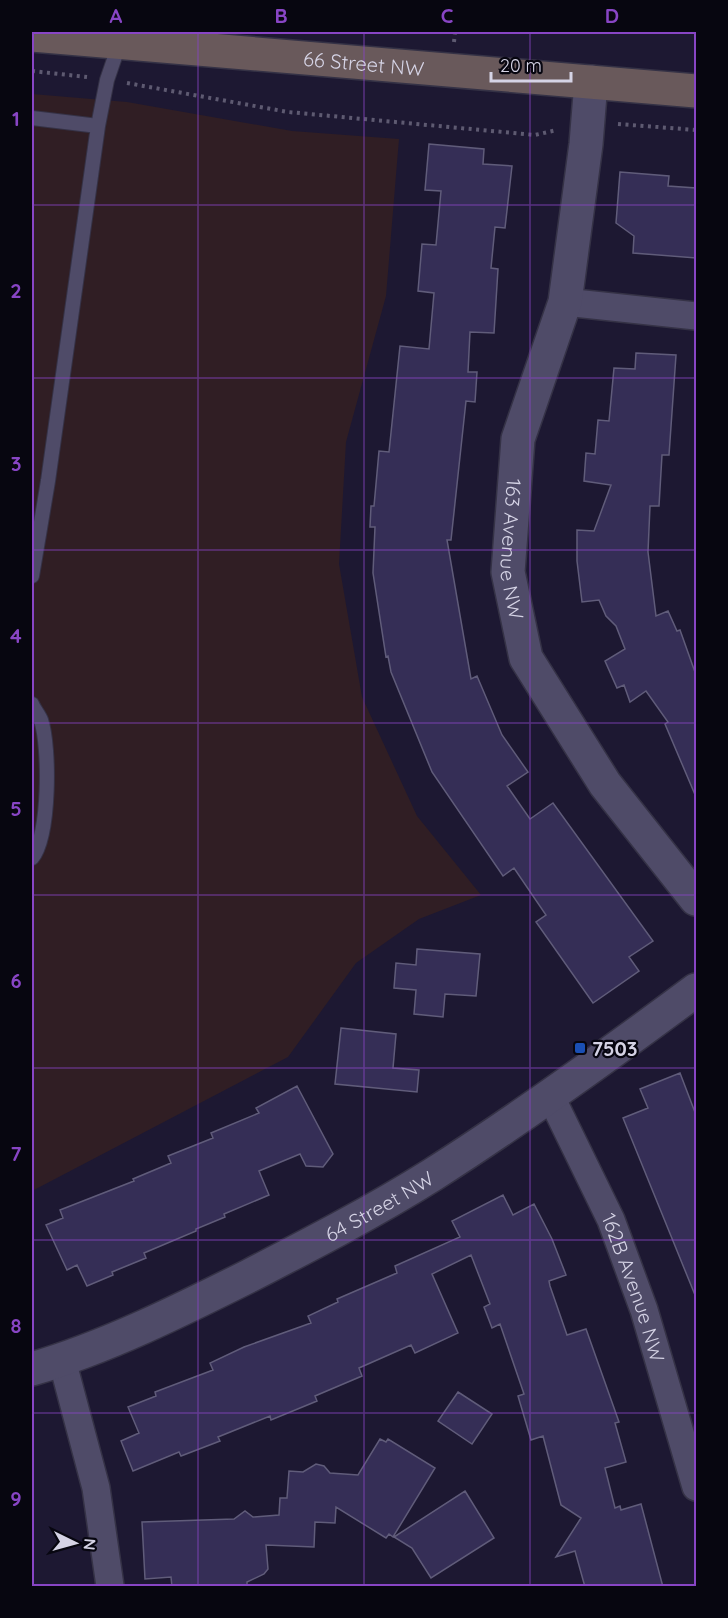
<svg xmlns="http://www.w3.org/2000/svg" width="728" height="1618" font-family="Quicksand,sans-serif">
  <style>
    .industrial { fill: #301e24 }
    .building { fill: #352e56; stroke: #605c7a; stroke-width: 1.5 }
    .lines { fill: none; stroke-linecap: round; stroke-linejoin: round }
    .service-casing { stroke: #353246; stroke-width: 16 }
    .minor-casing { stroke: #353246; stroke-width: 30 }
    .tertiary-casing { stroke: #353246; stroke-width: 36 }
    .secondary-casing { stroke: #353246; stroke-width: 36 }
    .path { stroke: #5e5a71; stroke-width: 4; stroke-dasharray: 3 4.5; stroke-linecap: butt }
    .service { stroke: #4f4b68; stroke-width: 14 }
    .minor { stroke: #4f4b68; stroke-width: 27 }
    .tertiary { stroke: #4f4b68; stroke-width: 33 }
    .secondary { stroke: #69595b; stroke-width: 33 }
    .grid { fill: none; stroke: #8845c5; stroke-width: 1.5; stroke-opacity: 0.55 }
    .transit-dot { fill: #1a4fb4; stroke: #070610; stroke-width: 2 }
    .labels { text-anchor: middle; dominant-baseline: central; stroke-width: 4.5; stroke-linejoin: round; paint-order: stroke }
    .street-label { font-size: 20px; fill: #d5d3e5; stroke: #070610 }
    .poi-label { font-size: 20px; font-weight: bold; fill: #d5d3e5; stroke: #070610; text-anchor: start }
    .neatline { fill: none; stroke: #8845c5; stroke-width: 2 }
    .grid-label { font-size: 20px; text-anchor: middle; font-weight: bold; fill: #8845c5 }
  </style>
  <rect width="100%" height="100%" fill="#1d1832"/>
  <!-- industrial -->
  <path class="industrial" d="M 32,94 L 127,102 L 292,131 L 399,139 L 386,296 L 346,442 L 339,564 L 362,697 L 417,816 L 481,895 L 419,919 L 356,963 L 288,1057 L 32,1191 Z"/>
  <!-- building -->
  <path class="building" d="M 429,144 L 484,149 L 483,164 L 512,166 L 505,228 L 495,227 L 491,268 L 498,269 L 494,333 L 470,332 L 468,372 L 477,372 L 475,402 L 466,401 L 451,540 L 447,540 L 471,679 L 477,676 L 502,735 L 528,772 L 507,786 L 530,819 L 553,803 L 653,941 L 629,957 L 639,971 L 593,1003 L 536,922 L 546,915 L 514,868 L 503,876 L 432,772 L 391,672 L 388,656 L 386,657 L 373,573 L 375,527 L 370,527 L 371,506 L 374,506 L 379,451 L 389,452 L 400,346 L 429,349 L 434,293 L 418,291 L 422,244 L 436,245 L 441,191 L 425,190 Z
    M 620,172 L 669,176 L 668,186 L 696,188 L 696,258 L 633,253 L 634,236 L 616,223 Z
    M 636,353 L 676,355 L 669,455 L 662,455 L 659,506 L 650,506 L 648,552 L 656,616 L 668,611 L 677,631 L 680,630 L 696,675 L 696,797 L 665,724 L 668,722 L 646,691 L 630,702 L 624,685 L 617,688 L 605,661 L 625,649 L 616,626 L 606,616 L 599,600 L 582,602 L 577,561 L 577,530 L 594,531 L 611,485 L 584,481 L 586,453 L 595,454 L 598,420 L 609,421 L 614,368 L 635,369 Z
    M 417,949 L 480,954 L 476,996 L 445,994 L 443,1017 L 414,1014 L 416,990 L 394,988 L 396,963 L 416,965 Z
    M 341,1028 L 396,1034 L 393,1068 L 419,1070 L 417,1092 L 335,1084 Z
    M 680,1073 L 696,1115 L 695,1295 L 623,1118 L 648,1108 L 640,1089 Z
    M 297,1086 L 333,1154 L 323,1167 L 306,1166 L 300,1154 L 259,1171 L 269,1195 L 224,1214 L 225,1217 L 196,1229 L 196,1231 L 144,1253 L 146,1258 L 112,1272 L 113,1275 L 87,1286 L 77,1265 L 67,1270 L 46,1225 L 63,1218 L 60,1210 L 134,1181 L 133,1179 L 171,1163 L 168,1156 L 213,1138 L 211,1133 L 259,1113 L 256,1108 Z
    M 503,1195 L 513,1215 L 534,1204 L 552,1239 L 566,1275 L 549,1281 L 550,1286 L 567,1335 L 586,1329 L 619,1422 L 615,1423 L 626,1462 L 605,1468 L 615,1508 L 620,1506 L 621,1510 L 641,1504 L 663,1587 L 585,1587 L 575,1551 L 556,1557 L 581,1518 L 561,1505 L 543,1436 L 531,1440 L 518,1396 L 524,1394 L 500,1324 L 492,1328 L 484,1307 L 490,1304 L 471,1255 L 432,1274 L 458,1333 L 415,1353 L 411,1345 L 359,1368 L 362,1376 L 315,1396 L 317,1401 L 271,1420 L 270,1416 L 218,1437 L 220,1441 L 181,1456 L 179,1452 L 133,1471 L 121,1441 L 139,1433 L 128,1407 L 156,1396 L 155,1392 L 213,1370 L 210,1363 L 244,1347 L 311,1323 L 308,1316 L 338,1302 L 337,1299 L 397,1273 L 395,1266 L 460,1237 L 452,1221 Z
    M 458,1392 L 492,1414 L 472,1444 L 438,1421 Z
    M 380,1439 L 386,1442 L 388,1439 L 435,1468 L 393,1537 L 389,1534 L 386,1538 L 336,1507 L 335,1523 L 315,1522 L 314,1547 L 266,1545 L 268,1569 L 264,1574 L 247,1582 L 247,1587 L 172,1587 L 171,1577 L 145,1579 L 142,1522 L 234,1519 L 245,1511 L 253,1517 L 279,1515 L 280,1498 L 287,1498 L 289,1471 L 303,1472 L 316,1464 L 324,1466 L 330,1473 L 358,1475 Z
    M 465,1491 L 494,1538 L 431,1578 L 412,1548 L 394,1537 Z"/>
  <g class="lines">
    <!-- service casing -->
    <g class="service-casing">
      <path id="service" d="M 32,118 L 98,126
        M 32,576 L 48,481 L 98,126 L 107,80 L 120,42
        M 32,704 C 34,709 39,715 41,720 C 50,747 50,836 32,858"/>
    </g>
    <!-- minor casing -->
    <g class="minor-casing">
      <g id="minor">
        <path d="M 565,302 L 696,316"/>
        <path id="s1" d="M 551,1097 L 611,1220 L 644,1310 L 696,1487"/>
        <path d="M 62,1360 L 96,1488 L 110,1586"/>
      </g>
    </g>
    <!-- tertiary casing -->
    <g class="tertiary-casing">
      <g id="tertiary">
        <path id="s2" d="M 591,82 L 586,144 L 565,302 L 518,439 L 508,572 L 526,658 L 605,784 L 696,899"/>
        <path id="s3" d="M 32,1369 C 107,1347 179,1311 249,1276 C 311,1244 373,1212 432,1175 C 523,1117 610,1054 696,990"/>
      </g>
    </g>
    <!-- secondary casing -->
    <g class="secondary-casing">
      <g id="secondary">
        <path id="s4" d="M 32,35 L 696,91"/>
      </g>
    </g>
    <!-- path -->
    <path class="path" d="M 454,42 L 455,32
      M 32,71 L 87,77
      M 127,83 L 288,112 L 535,135 L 557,130
      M 618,124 L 696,130"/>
    <!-- service -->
    <use href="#service" class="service"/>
    <!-- minor -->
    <use href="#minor" class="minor"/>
    <!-- tertiary -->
    <use href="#tertiary" class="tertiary"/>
    <!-- secondary -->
    <use href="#secondary" class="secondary"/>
  </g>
  <!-- grid -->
  <path class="grid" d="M 198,32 L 198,1586M 364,32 L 364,1586M 530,32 L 530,1586M 32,205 L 696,205M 32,378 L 696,378M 32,550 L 696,550M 32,723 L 696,723M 32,895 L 696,895M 32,1068 L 696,1068M 32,1240 L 696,1240M 32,1413 L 696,1413"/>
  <!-- markers -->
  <rect class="transit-dot" x="574" y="1042" width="12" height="12" rx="3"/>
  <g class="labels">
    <!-- street labels -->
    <g class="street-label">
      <text stroke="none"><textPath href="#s4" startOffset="333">66 Street NW</textPath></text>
      <text stroke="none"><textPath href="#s2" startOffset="477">163 Avenue NW</textPath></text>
      <text stroke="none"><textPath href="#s3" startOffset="384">64 Street NW</textPath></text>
      <text stroke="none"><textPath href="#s1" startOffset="208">162B Avenue NW</textPath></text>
    </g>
    <!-- poi labels -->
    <g class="poi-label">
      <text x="592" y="1048">7503</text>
    </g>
  </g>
  <!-- border -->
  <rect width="728" height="1618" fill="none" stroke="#070610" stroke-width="66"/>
  <!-- north arrow -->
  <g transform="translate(75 1543) rotate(95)" stroke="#070610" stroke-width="4.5" paint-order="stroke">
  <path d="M0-4.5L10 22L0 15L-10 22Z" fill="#d5d3e5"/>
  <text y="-9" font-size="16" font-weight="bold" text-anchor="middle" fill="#d5d3e5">N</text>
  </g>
  <!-- scale -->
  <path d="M491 72v9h80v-9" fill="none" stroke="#d5d3e5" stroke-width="3"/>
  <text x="500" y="72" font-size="18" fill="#d5d3e5" stroke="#070610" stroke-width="4.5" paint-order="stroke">20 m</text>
  <rect x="33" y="33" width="662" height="1552" class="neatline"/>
  <g class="grid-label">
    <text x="116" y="23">A</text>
    <text x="281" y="23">B</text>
    <text x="447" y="23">C</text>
    <text x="612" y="23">D</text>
    <text x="16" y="126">1</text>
    <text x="16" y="298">2</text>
    <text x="16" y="471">3</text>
    <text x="16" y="643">4</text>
    <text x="16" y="816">5</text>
    <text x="16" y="988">6</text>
    <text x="16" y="1161">7</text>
    <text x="16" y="1333">8</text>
    <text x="16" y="1506">9</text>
  </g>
</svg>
